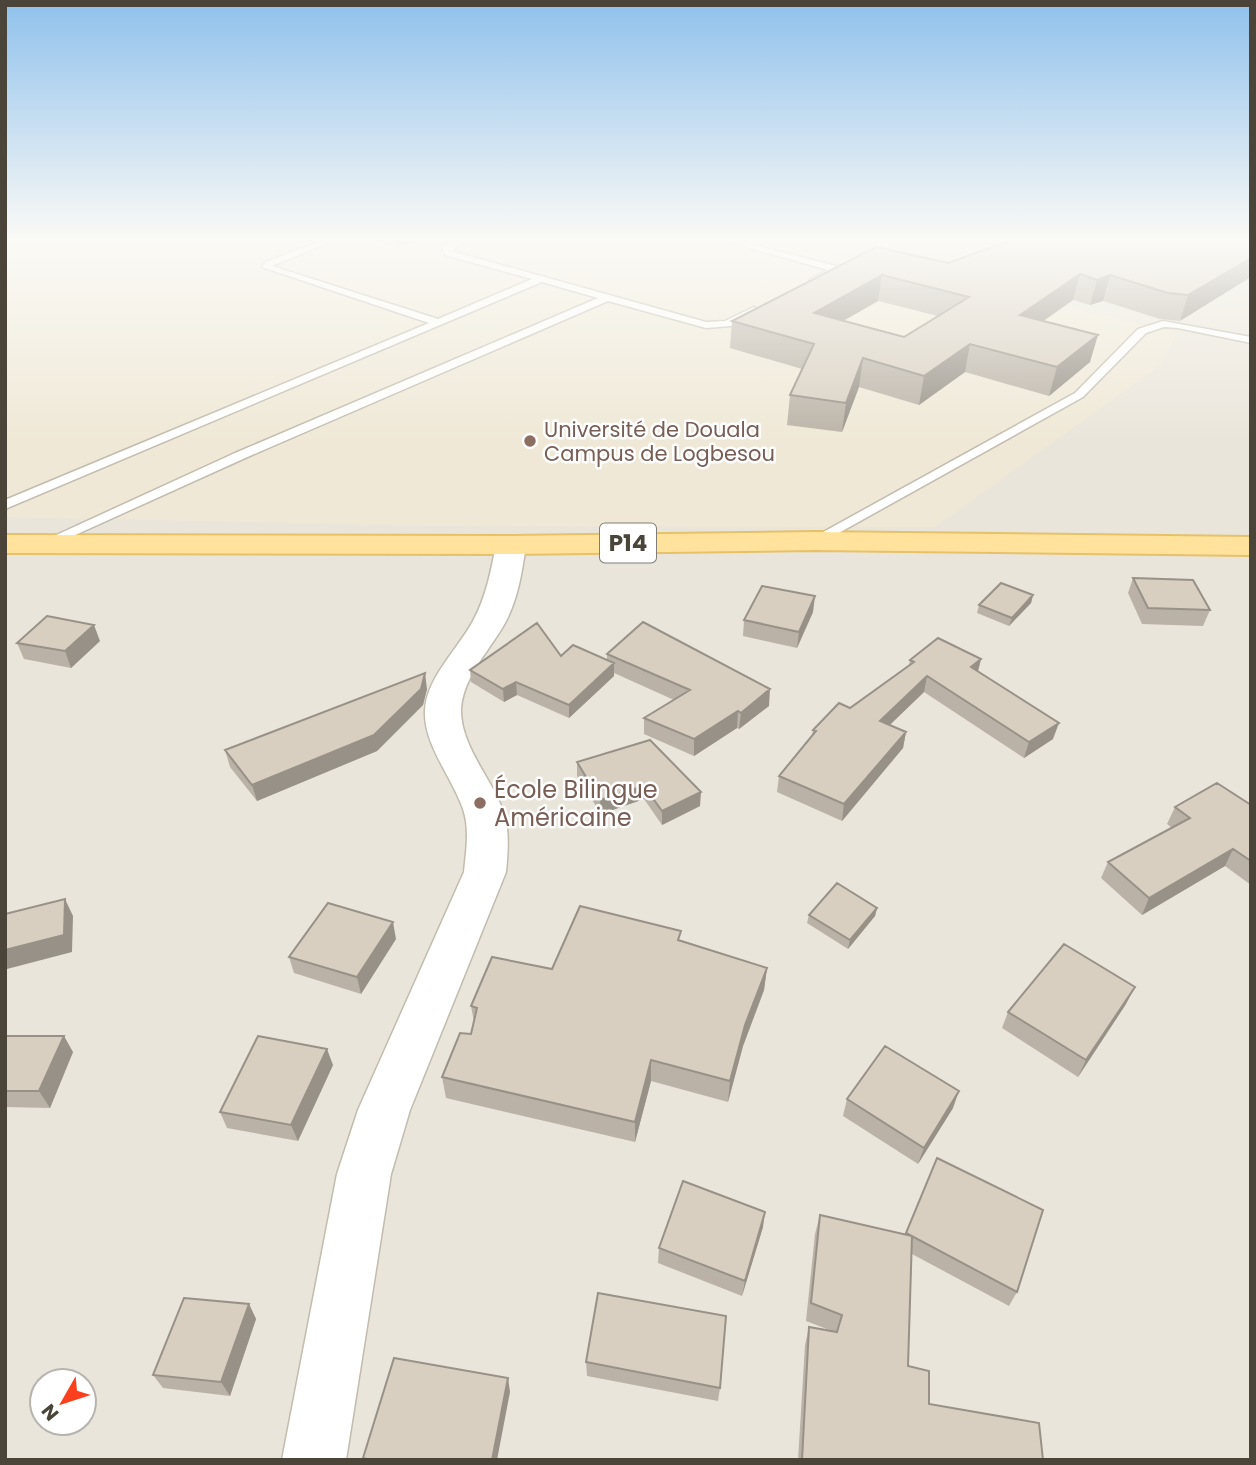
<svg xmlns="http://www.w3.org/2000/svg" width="1256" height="1465" font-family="Poppins,sans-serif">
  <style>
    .residential { fill: #eae5da; fill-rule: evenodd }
    .education { fill: #efe8d6 }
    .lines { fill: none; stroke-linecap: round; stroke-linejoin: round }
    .service-casing { stroke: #c2bbae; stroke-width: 3 }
    .minor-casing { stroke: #c2bbae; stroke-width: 3 }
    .primary-casing { stroke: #e6c16a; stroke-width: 4 }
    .service { fill: #fff; fill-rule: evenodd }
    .minor { fill: #fff; fill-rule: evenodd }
    .primary { fill: #ffe39c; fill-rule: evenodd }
    .wall { fill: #bab2a6; fill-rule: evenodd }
    .shaded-wall { fill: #979187 }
    .building { fill: #d8cfc1; stroke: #979187; stroke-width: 2; fill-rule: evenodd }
    .education-dot { fill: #8d6e63; stroke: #fff; stroke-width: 2.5 }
    .labels { text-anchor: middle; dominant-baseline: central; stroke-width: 5; stroke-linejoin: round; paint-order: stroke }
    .far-education-label { font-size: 21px; fill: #785e54; stroke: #fff; text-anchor: start }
    .shield { fill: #fff; stroke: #817c74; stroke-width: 2 }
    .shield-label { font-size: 23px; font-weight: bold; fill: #4b4439 }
    .education-label { font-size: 24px; fill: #785e54; stroke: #fff; text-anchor: start }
  </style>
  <rect width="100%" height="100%" fill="#f6f3ec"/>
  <!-- residential -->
  <path class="residential" d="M 5,239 L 1251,239 L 1251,1460 L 5,1460 ZM 42,1381 L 84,1381 L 84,1423 L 42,1423 Z"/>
  <!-- education -->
  <path class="education" d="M 5,239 L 778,239 L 1177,333 L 1159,366 L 935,527 L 439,526 L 5,517 Z"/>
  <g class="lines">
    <!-- service casing -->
    <g class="service-casing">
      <path id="service" d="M 325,239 L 333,241 L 272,266 L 438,319 L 532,279 L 445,255 L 442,247 L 460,239 L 471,239 L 451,251 L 706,322 L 725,321 L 754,307 L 759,310 L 731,326 L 706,328 L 608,301 L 243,459 L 51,546 L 41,546 L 39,543 L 235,453 L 598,298 L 542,282 L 5,509 L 5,500 L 429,323 L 262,267 L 266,262 Z
        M 718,239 L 731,239 L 836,266 L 838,271 L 816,283 L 810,283 L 810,279 L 828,270 Z
        M 1163,321 L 1251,337 L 1251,343 L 1178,328 L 1164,327 L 1146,333 L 1083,397 L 819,544 L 814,545 L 807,541 L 1075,393 L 1138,329 Z"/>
    </g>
    <!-- minor casing -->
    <g class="minor-casing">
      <path id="minor" d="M 511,536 L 521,539 L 526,545 C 522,572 518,599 505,623 C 490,650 463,677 461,709 C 460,744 490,777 502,808 C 510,828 508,851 506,872 L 410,1110 L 391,1174 L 346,1460 L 282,1460 L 337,1174 L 358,1110 L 464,872 C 466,851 470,829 463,809 C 452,777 423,744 425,710 C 427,677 458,649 473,621 C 486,597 491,571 496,545 L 501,539 Z"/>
    </g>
    <!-- primary casing -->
    <g class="primary-casing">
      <path id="primary" d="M 814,532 L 1251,537 L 1251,555 L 814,550 L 511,554 L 5,553 L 5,535 L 511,536 Z"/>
    </g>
    <!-- service -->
    <use href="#service" class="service"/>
    <!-- minor -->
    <use href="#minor" class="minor"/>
    <!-- primary -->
    <use href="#primary" class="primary"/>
  </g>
  <!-- wall -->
  <path class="wall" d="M 367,239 L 422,239 L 397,247 Z
    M 1251,239 L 1180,321 L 1160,319 L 1103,301 L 1090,305 L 1073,300 L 1043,321 L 1090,362 L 1049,396 L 965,372 L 919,405 L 859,387 L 842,432 L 787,425 L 790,395 L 802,369 L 730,348 L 732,321 L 876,247 L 948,263 ZM 878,301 L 938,316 L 904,337 L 843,321 Z
    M 1133,578 L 1210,610 L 1203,626 L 1142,624 L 1128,593 Z
    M 1033,595 L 1031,603 L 1009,626 L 977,613 L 979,605 Z
    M 813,612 L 797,648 L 743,636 L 744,620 Z
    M 100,641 L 71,668 L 24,659 L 17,643 Z
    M 607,654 L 769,706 L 739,729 L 737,728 L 694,756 L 644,734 L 644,718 L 674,700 L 614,673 L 614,676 L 569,718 L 517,695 L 504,702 L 471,682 L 470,670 L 561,656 L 607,660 Z
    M 981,659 L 978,671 L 1053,739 L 1024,758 L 924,692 L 890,725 L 906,732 L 903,748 L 842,821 L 777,792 L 779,776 L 812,735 L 813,730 L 850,708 L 909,665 L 910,660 Z
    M 427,689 L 423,705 L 377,751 L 257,801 L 230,767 L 225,750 Z
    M 577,762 L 700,806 L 662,825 L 644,799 L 601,814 L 577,776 Z
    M 1251,805 L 1251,885 L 1225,866 L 1142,915 L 1101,878 L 1108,862 L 1172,828 L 1167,824 L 1175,807 Z
    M 877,908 L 875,916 L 848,949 L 807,923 L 809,915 Z
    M 396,939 L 361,994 L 294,973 L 289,957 Z
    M 681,940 L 767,968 L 764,990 L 743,1046 L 728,1102 L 651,1081 L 635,1142 L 446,1098 L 442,1077 L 471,1034 L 474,1022 L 471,1006 L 552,969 Z
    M 1126,1004 L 1078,1077 L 1002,1028 L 1008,1012 Z
    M 5,1036 L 73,1052 L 50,1108 L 5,1107 Z
    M 333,1065 L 298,1141 L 227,1128 L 220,1112 Z
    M 847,1099 L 953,1108 L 918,1164 L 843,1116 Z
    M 937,1158 L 1017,1292 L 1009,1306 L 912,1254 L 908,1366 L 929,1404 L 1043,1460 L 798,1460 L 805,1345 L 809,1327 L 832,1331 L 806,1321 L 815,1234 L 820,1215 L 905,1234 Z
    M 763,1227 L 742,1296 L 658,1263 L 659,1248 Z
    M 249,1304 L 256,1319 L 230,1396 L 163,1388 L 153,1375 Z
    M 586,1362 L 720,1388 L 718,1401 L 587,1376 Z"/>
  <!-- shaded-wall -->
  <path class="shaded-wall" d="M 396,239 L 422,239 L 397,247 Z
    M 1251,258 L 1251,277 L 1180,321 L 1188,295 Z
    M 1080,274 L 1073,300 L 1014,342 L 1020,315 Z
    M 882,275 L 878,301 L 811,339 L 814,313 Z
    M 1110,275 L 1103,301 L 1090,305 L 1097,280 Z
    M 1098,335 L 1090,362 L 1049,396 L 1057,367 Z
    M 970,344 L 965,372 L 919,405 L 924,376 Z
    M 863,358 L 859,387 L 842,432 L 846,403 Z
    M 1033,595 L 1031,603 L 1009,626 L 1012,618 Z
    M 815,596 L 813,612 L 797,648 L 799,632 Z
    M 94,625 L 100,641 L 71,668 L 65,651 Z
    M 981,659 L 977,675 L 971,667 Z
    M 614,663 L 614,676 L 569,718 L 569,705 Z
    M 425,673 L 427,689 L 423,705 L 377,751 L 257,801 L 252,785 Z
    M 927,676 L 924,692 L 877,737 L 880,721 Z
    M 516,682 L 517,695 L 504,702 L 503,689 Z
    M 770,689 L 769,706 L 739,729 L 741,713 Z
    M 738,711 L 737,728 L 694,756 L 694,739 Z
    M 1059,723 L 1053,739 L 1024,758 L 1029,742 Z
    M 906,732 L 903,748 L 842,821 L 844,804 Z
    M 644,786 L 644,799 L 601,814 L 600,800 Z
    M 701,792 L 700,806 L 662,825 L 662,811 Z
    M 1233,849 L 1225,866 L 1142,915 L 1149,898 Z
    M 65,899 L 73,916 L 72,952 L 7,969 L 5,966 L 5,950 Z
    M 877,908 L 875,916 L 848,949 L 850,940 Z
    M 393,922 L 396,939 L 361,994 L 357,977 Z
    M 767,968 L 764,990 L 743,1046 L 728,1102 L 730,1081 L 745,1025 Z
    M 1135,987 L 1126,1004 L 1078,1077 L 1086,1060 Z
    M 64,1036 L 73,1052 L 50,1108 L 39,1091 Z
    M 327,1049 L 333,1065 L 298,1141 L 291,1125 Z
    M 651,1060 L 651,1081 L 635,1142 L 635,1122 Z
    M 959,1091 L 953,1108 L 918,1164 L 924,1148 Z
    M 765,1212 L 763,1227 L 742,1296 L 745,1281 Z
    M 249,1304 L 256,1319 L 230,1396 L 221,1382 Z
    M 508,1378 L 510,1392 L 497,1460 L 492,1460 Z"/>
  <!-- building -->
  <path class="building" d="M 1015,239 L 1251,239 L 1251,258 L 1188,295 L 1168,293 L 1110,275 L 1097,280 L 1080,274 L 1020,315 L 1098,335 L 1057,367 L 970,344 L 924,376 L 863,358 L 846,403 L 790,395 L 814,344 L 732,321 L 876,247 L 948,263 ZM 882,275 L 969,297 L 904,337 L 814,313 Z
    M 1133,578 L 1193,580 L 1210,610 L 1148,608 Z
    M 1001,583 L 1033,595 L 1012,618 L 979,605 Z
    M 762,586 L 815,596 L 799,632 L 744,620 Z
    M 47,616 L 94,625 L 65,651 L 17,643 Z
    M 643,622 L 770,689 L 741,713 L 738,711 L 694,739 L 644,718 L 690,690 L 607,654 Z
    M 537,623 L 561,656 L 573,645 L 614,663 L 569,705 L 516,682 L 503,689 L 470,670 Z
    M 938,638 L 981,659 L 971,667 L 1059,723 L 1029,742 L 927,676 L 880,721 L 906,732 L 844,804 L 779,776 L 816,731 L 813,730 L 839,703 L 850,708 L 914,662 L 910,660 Z
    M 425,673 L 421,689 L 374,735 L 252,785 L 225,750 Z
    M 650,740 L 701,792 L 662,811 L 644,786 L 600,800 L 577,762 Z
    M 1217,783 L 1251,805 L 1251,861 L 1233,849 L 1149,898 L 1108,862 L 1190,818 L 1175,807 Z
    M 837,883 L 877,908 L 850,940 L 809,915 Z
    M 65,899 L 64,935 L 5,950 L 5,914 Z
    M 328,903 L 393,922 L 357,977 L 289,957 Z
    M 580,906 L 681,931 L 678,940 L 767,968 L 745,1025 L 730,1081 L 651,1060 L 635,1122 L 442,1077 L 460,1033 L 471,1034 L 477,1008 L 471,1006 L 492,957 L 552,969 Z
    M 1064,944 L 1135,987 L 1086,1060 L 1008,1012 Z
    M 5,1036 L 64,1036 L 39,1091 L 5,1091 Z
    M 258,1036 L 327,1049 L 291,1125 L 220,1112 Z
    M 885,1046 L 959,1091 L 924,1148 L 847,1099 Z
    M 937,1158 L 1043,1210 L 1017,1292 L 906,1233 Z
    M 683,1181 L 765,1212 L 745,1281 L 659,1248 Z
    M 820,1215 L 912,1236 L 908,1366 L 929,1371 L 929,1404 L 1039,1423 L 1043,1460 L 802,1460 L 809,1327 L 837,1332 L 842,1315 L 811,1303 Z
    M 598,1293 L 726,1316 L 720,1388 L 586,1362 Z
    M 184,1298 L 249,1304 L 221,1382 L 153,1375 Z
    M 394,1358 L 508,1378 L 492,1460 L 371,1460 L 363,1458 Z"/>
  <!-- sky -->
  <linearGradient id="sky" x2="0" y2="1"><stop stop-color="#8fc1ec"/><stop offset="0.54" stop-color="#fbfaf6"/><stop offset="1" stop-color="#fbfaf6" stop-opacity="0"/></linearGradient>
  <rect width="1256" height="444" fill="url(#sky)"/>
  <!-- markers -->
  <g class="education-dot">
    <circle cx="530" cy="441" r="7"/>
    <circle cx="480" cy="803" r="7"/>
  </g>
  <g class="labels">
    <!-- far-education labels -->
    <g class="far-education-label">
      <text x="544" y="429">Université de Douala<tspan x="544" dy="24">Campus de Logbesou</tspan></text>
    </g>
    <!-- shield labels -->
    <rect class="shield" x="600" y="523.5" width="56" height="39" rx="5"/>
    <g class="shield-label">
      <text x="628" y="543">P14</text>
    </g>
    <!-- education labels -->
    <g class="education-label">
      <text x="494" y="789">École Bilingue<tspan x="494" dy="28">Américaine</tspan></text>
    </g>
  </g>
  <!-- border -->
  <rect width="1256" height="1465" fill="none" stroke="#4b4439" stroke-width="14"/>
  <!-- north arrow -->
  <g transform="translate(63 1402) rotate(231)"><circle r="33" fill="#ffffff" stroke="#b7b4b0" stroke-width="2"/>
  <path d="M0-5L12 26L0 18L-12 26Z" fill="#fc3f1d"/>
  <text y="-10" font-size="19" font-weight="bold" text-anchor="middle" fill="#4b4439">N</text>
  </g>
</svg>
